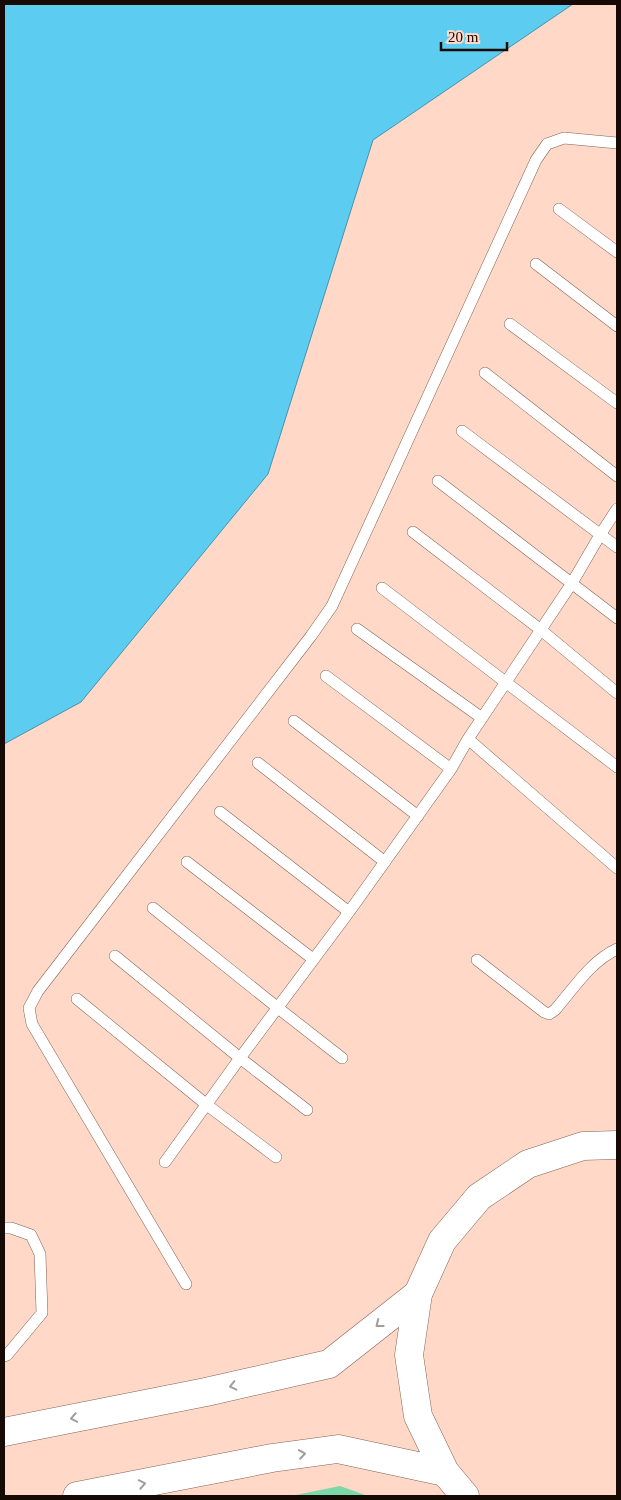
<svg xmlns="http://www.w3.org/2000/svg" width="621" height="1500" font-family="'Times New Roman',serif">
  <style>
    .green { fill: #7bd8a9 }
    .water { fill: #5dccf1; stroke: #4892aa }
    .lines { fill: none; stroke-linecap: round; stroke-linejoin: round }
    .service-casing { stroke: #846254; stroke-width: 12 }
    .primary-casing { stroke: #846254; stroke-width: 29 }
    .service { stroke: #fff; stroke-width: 11 }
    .primary { stroke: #fff; stroke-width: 28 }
    .oneway { stroke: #a29d9b }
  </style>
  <rect width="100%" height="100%" fill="#ffd8c7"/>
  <!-- green -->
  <path class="green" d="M 340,1486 L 368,1496 L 291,1496 Z"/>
  <!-- water -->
  <path class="water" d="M 4,4 L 573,4 L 373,140 L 268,474 L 81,702 L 4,744 Z"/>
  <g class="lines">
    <!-- service casing -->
    <g class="service-casing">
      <path id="service" d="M 559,209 L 617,252
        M 536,264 L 617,326
        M 510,324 L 617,403
        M 485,373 L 617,476
        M 462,431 L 617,547
        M 438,481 L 617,618
        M 413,532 L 541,630 L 617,693
        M 382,588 L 617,767
        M 357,629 L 482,718
        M 326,676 L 451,769
        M 294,721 L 418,816
        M 468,739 L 572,583 L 600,535 L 617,509
        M 258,763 L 385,862
        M 220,812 L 349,912
        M 187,862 L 313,959
        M 153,908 L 278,1008 L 342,1058
        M 115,956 L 240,1058 L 307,1110
        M 477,960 L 544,1012 L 549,1014 L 555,1010 C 574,988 591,961 617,949
        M 77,999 L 207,1105 L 276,1157
        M 165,1162 L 240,1058 L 349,912 L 451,769 L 468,739 L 617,868
        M 4,1228 L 11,1228 L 31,1235 L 40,1254 L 42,1313 L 7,1355 L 4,1356
        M 186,1284 L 32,1024 L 29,1008 L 38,991 L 311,636 L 332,606 L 536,160 L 547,144 L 564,138 L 617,143"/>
    </g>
    <!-- primary casing -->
    <g class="primary-casing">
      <path id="primary" d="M 4,1432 L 206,1392 L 329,1364 L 418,1294
        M 77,1496 L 272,1458 L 338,1449 L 445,1472
        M 465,1496 L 445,1472 L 418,1416 L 409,1355 L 418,1294 L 442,1241 L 479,1197 L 528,1164 L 583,1146 L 617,1145"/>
    </g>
    <!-- service -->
    <use href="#service" class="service"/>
    <!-- primary -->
    <use href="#primary" class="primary"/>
  </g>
  <!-- one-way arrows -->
  <defs><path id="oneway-chevron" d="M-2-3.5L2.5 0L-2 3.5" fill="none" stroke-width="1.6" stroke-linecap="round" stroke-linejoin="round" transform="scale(1.25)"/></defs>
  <g class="oneway">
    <use href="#oneway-chevron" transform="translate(379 1324) rotate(142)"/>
    <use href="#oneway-chevron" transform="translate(233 1386) rotate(167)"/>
    <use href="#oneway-chevron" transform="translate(74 1418) rotate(169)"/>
    <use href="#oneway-chevron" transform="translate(302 1454) rotate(-8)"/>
    <use href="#oneway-chevron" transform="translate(142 1484) rotate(-11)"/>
  </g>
  <!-- border -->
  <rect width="621" height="1500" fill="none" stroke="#170a05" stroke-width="10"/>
  <!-- scale -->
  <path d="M441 42v8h66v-8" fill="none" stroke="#170a05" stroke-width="2.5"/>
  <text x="448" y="42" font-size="15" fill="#170a05" stroke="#ffd8c7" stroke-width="4" paint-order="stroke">20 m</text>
</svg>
